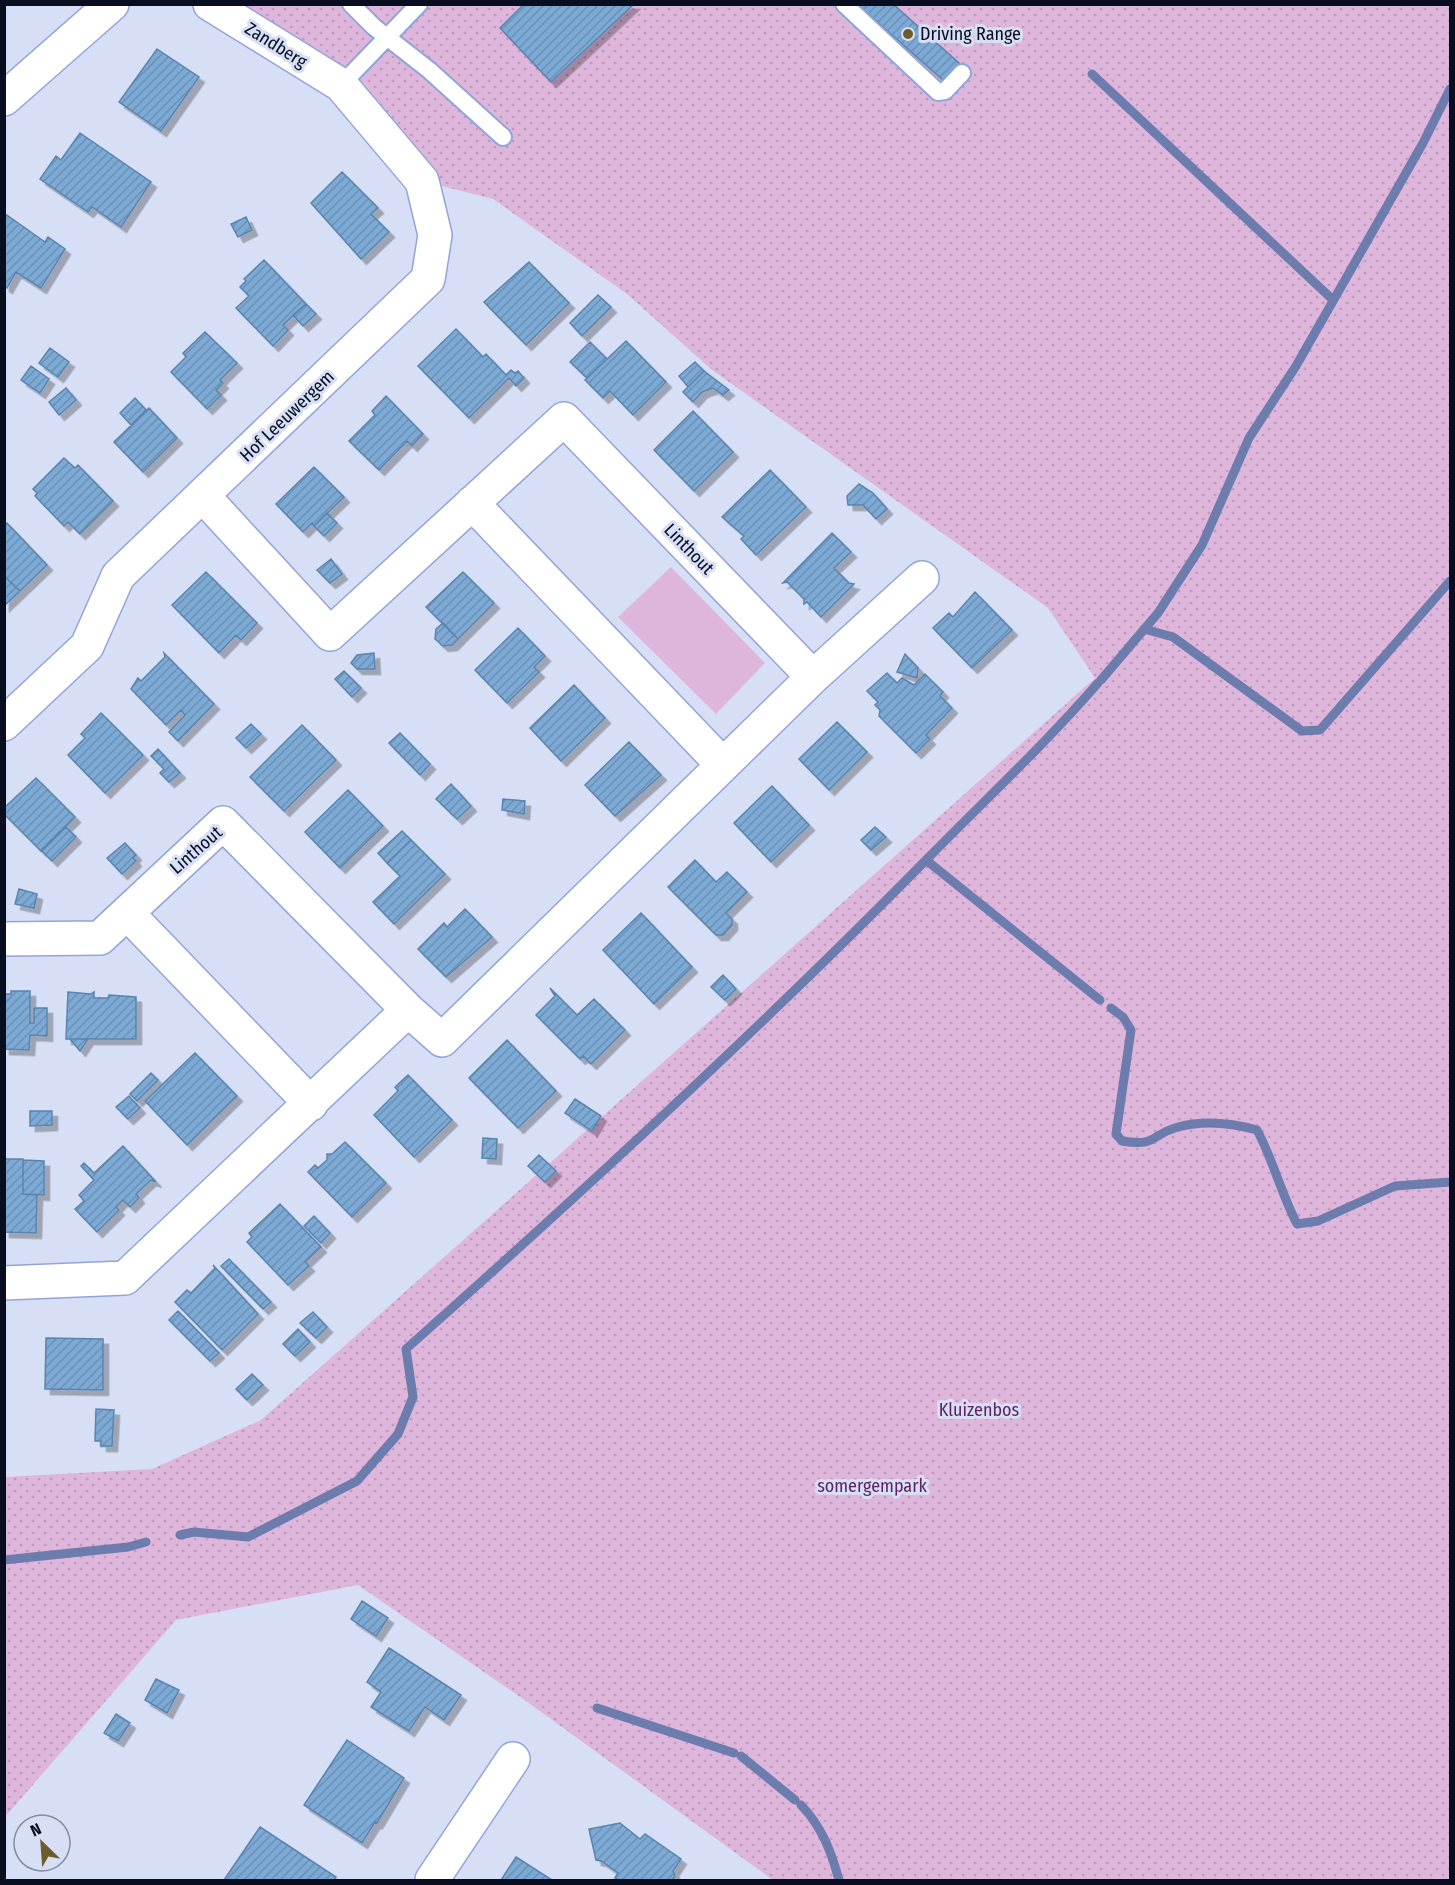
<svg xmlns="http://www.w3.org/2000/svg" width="1455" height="1885" font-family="'Fira Sans Condensed',sans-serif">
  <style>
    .grass { fill: url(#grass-dots) }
    .pitch { fill: #deb6db }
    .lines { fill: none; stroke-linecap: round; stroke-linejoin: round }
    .stream { stroke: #6b7cad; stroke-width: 9 }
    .building { fill: url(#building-hatch); stroke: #5984ad; stroke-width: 1.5; filter: url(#shadow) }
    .lane-casing { stroke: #92a5da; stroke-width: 20 }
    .street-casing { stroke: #92a5da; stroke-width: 36 }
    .lane { stroke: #fff; stroke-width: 16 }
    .street { stroke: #fff; stroke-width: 33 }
    .poi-dot { fill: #6f5c2b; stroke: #d7dff6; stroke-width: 2 }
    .labels { text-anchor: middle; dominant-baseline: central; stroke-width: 6; stroke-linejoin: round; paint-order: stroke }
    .poi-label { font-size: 18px; fill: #080d20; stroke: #d7dff6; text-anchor: start }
    .street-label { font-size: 18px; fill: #080d20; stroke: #d7dff6 }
    .park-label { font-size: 18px; fill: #622260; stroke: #d7dff6 }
  </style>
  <defs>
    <pattern id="grass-dots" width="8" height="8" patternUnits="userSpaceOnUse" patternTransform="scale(1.5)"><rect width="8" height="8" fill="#deb6db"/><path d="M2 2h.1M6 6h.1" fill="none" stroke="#bd9bbc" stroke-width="1.8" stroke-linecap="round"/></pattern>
    <pattern id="building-hatch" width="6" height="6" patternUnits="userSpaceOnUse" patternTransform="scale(1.5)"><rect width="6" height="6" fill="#7da9d5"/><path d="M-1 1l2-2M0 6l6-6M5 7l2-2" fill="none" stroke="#6b90b7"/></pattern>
    <filter id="shadow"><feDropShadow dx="5.5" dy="5.5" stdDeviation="0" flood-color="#0004"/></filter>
  </defs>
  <rect width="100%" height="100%" fill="#d7dff6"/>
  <!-- grass -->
  <path class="grass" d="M 211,5 L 1450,5 L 1450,1880 L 773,1880 L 526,1701 L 358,1585 L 176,1620 L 5,1817 L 5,1477 L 152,1469 L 261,1420 L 1095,678 L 1048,608 L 712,370 L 627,294 L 493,199 L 422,181 L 341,85 Z"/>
  <!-- pitch -->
  <path class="pitch" d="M 671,567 L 765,663 L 716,714 L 618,617 Z"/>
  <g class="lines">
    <!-- stream -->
    <path class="stream" d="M 1092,74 L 1332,299
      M 1144,629 L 1173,637 L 1302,731 L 1320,730 L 1450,581
      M 1101,680 L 1158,613 L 1202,545 L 1249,438 L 1296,366 L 1423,143 L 1450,89
      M 926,860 L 1100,1000
      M 1111,1008 L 1123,1017 L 1131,1030 L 1116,1134 L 1122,1141 C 1158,1147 1151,1134 1178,1127 C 1204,1120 1232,1123 1257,1130 C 1273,1160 1281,1193 1297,1224 L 1318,1221 L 1395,1186 L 1450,1182
      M 180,1535 L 194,1532 L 248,1537 L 357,1481 L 398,1434 L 413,1397 L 406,1349 C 585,1190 762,1027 930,856 C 986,799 1046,743 1098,683
      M 4,1560 L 128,1547 L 146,1542
      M 597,1708 L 734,1753
      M 741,1756 L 795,1800
      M 801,1805 C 822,1827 831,1851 839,1880"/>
  </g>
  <!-- building -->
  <path class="building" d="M 524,4 L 634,4 L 551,82 L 500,28 Z
    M 857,4 L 893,4 L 959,63 L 943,80 Z
    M 157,49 L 199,77 L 161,131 L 119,102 Z
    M 80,133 L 151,182 L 121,227 L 92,207 L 88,212 L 40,179 L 56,156 L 61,160 Z
    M 342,172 L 378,208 L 371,214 L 389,232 L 361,259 L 311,203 Z
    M 4,213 L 45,242 L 48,237 L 65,249 L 41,288 L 16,272 L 7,288 L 4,286 Z
    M 246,217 L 252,230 L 238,237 L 231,224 Z
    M 264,260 L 306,304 L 283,325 L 288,330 L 273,346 L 236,308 L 249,296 L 240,287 L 246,281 L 244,279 Z
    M 529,262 L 569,303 L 526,345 L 484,302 Z
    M 598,295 L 611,307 L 582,336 L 570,323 Z
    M 306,304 L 316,314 L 303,326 L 293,315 Z
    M 456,329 L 483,357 L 486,354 L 506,375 L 511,370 L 515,373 L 518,371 L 524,378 L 516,386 L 509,378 L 469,418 L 418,366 Z
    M 205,332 L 237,363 L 220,380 L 223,383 L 216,390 L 221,395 L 207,409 L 171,372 L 186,357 L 183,353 Z
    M 626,341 L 666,382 L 633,415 L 610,391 L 603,398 L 585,380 Z
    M 590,342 L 607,359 L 587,378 L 570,362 Z
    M 50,348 L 69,362 L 58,377 L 39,363 Z
    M 695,362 L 704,371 L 688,387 L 679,376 Z
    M 31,366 L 49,379 L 40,393 L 21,380 Z
    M 704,371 L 729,390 L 723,395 L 713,388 L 702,392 L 693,402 L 683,392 Z
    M 66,388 L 76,400 L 59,415 L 49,402 Z
    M 386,396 L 423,434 L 412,446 L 407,441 L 379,470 L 349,441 L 375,415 L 372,411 Z
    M 135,398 L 146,410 L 131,425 L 120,413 Z
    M 149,408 L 177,438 L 143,472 L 114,442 Z
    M 693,411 L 733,452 L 694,491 L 654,450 Z
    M 64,458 L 75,468 L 78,465 L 113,501 L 80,534 L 68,522 L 64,526 L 35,496 L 37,493 L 33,489 Z
    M 314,467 L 344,497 L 314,526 L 312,523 L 303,532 L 276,504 Z
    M 770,470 L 806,507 L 756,555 L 741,539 L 744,536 L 722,517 Z
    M 859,484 L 873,493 L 887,509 L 876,519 L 863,505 L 848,505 L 847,496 Z
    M 327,513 L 337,523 L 324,536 L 314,526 Z
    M 7,523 L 47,565 L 20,591 L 4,576 L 4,525 Z
    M 832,533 L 851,552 L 834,568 L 849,583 L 854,584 L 821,617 L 807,602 L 804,604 L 804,599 L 787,582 L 783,583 Z
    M 331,559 L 342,574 L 330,583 L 317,570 Z
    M 206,572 L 257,623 L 241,640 L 236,635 L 219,653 L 172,605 Z
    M 463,572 L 494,603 L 458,639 L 426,607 Z
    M 4,576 L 20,591 L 4,606 Z
    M 975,592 L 1012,630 L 972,668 L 933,628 L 949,613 L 953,617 Z
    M 443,623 L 458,639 L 452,645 L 443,646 L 435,639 L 436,629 Z
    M 518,628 L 545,656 L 534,667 L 539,672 L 507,703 L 475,670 Z
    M 164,653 L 214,704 L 178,741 L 169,732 L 185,715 L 181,710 L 166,725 L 131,689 L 138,678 L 141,681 L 165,657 Z
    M 374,653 L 375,669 L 357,669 L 351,663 L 357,655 Z
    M 905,654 L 918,668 L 917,678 L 897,672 Z
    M 344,671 L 361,688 L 352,697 L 335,679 Z
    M 887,673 L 897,683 L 902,678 L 914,685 L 925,674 L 943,692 L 940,696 L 952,708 L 926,735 L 930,739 L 916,753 L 879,716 L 880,710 L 875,705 L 878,702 L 867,691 Z
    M 574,685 L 605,718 L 561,761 L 530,728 Z
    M 101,713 L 143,755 L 105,793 L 68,755 L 85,738 L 81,734 Z
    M 837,722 L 867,752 L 829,790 L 799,759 Z
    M 251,724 L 261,734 L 246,748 L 236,738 Z
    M 302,725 L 336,760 L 284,811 L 250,777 Z
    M 400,733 L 430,764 L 420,775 L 389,743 Z
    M 629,742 L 661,775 L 615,816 L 585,785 Z
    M 158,749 L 180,773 L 169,782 L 160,773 L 164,769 L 151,756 Z
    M 36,778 L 75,817 L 41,851 L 4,814 L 4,808 Z
    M 451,784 L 471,806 L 457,819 L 436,799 Z
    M 772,786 L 809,825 L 771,862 L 734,823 Z
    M 348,790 L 383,826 L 340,868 L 305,832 Z
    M 503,799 L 525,801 L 524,814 L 502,810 Z
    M 66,827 L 76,837 L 52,861 L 42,851 Z
    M 875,827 L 886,837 L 871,850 L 861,840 Z
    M 402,831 L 411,840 L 387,863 L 378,853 Z
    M 411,840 L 445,874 L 394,924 L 373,902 L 400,876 L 387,863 Z
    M 125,843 L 136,855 L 133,858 L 136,861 L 122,874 L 107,858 Z
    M 695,860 L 716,882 L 727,872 L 747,892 L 726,913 L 732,919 L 732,925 L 723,935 L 716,935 L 668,887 Z
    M 19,889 L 37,894 L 34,908 L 15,904 Z
    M 465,909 L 492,937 L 446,977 L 418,949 L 444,923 L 447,927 Z
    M 641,913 L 692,967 L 654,1004 L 603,950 Z
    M 723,975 L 736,989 L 725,1000 L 711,987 Z
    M 550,988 L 577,1015 L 594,999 L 625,1030 L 591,1064 L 583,1056 L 580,1059 L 536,1015 L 555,996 Z
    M 11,991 L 30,991 L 30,1023 L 34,1023 L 34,1008 L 47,1008 L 47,1036 L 30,1035 L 29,1050 L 4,1049 L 4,994 L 11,994 Z
    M 68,992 L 91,994 L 94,992 L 94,998 L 108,998 L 109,995 L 136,997 L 136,1039 L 66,1039 Z
    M 70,1039 L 88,1039 L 80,1051 Z
    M 507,1040 L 556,1091 L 518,1128 L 469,1078 Z
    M 195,1053 L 237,1096 L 187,1145 L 145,1101 Z
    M 151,1073 L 158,1080 L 137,1101 L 130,1094 Z
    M 408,1075 L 452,1120 L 414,1157 L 374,1115 L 398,1091 L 395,1087 Z
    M 129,1096 L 140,1108 L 128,1119 L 116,1107 Z
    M 575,1099 L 601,1116 L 592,1131 L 565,1113 Z
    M 30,1111 L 52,1111 L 52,1125 L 30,1126 Z
    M 483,1138 L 497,1139 L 496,1159 L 482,1158 Z
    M 345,1142 L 386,1183 L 352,1217 L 308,1172 L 315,1165 L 318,1168 L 327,1160 L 327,1154 L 332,1154 Z
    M 123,1146 L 156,1182 L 151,1180 L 136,1194 L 139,1198 L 130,1207 L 123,1200 L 116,1207 L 119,1210 L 97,1232 L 75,1209 L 84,1201 L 79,1195 L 94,1180 L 81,1166 L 84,1163 L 94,1173 Z
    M 539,1155 L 556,1171 L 545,1182 L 528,1166 Z
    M 4,1159 L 23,1159 L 23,1194 L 37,1195 L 36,1233 L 4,1232 Z
    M 23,1160 L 44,1161 L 44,1195 L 23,1194 Z
    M 280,1204 L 321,1247 L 305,1262 L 309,1266 L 288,1285 L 247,1242 L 252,1237 L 249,1233 Z
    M 314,1216 L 330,1233 L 321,1243 L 304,1226 Z
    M 229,1259 L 271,1302 L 263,1309 L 221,1266 Z
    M 213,1265 L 258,1314 L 222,1350 L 175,1302 L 187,1290 L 191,1293 L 215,1268 Z
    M 178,1311 L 219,1353 L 210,1361 L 169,1320 Z
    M 313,1312 L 327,1327 L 316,1338 L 300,1323 Z
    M 298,1329 L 310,1342 L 295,1356 L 283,1344 Z
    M 46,1338 L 103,1339 L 103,1390 L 45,1389 Z
    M 252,1374 L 263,1385 L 247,1400 L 236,1389 Z
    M 96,1409 L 114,1410 L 112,1446 L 101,1446 L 101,1441 L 95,1441 Z
    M 362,1601 L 388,1618 L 376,1636 L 351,1619 Z
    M 389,1648 L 461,1695 L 444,1720 L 425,1707 L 409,1731 L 371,1707 L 381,1692 L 367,1682 Z
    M 156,1679 L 179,1690 L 167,1713 L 145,1700 Z
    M 116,1714 L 130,1723 L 118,1741 L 104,1733 Z
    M 347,1740 L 404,1778 L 377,1823 L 375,1822 L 362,1843 L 304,1805 Z
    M 620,1823 L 640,1839 L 645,1834 L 681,1859 L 673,1871 L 675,1876 L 672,1880 L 619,1880 L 615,1878 L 618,1873 L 601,1861 L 596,1860 L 589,1829 Z
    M 260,1827 L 336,1877 L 334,1880 L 224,1880 Z
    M 516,1857 L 552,1880 L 501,1880 Z"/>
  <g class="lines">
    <!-- lane casing -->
    <g class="lane-casing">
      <path id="lane" d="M 351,4 L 374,27 L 429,70 L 503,137
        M 844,4 L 938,92 L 945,91 L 962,73
        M 341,85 L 419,4"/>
    </g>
    <!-- street casing -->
    <g class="street-casing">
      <path id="street" d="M 4,99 L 112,4
        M 472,503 L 722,764
        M 813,677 L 922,578
        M 4,724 L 87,646 L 118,576 L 428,279 L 435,235 L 422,181 L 341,85 L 210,4
        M 128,914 L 311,1104
        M 4,939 L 100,938 L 223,823 L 408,1010 L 442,1040 L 813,677 L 564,419 L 330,634 L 204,497
        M 4,1283 L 125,1278 L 408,1010
        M 432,1880 L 513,1759"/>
    </g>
    <!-- lane -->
    <use href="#lane" class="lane"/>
    <!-- street -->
    <use href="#street" class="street"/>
  </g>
  <!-- markers -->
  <circle class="poi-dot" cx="908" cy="34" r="6"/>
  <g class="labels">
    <!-- poi labels -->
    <g class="poi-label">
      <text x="920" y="34">Driving Range</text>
    </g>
    <!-- street labels -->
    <g class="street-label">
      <text transform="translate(276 45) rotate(32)">Zandberg</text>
      <text transform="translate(287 416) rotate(-44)">Hof Leeuwergem</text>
      <text transform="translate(689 549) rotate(46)">Linthout</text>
      <text transform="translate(196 850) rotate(-41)">Linthout</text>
    </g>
    <!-- park labels -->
    <g class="park-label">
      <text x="979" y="1410">Kluizenbos</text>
      <text x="872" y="1486">somergempark</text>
    </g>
  </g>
  <!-- border -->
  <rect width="1455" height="1885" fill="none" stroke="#080d20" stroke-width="12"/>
  <!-- north arrow -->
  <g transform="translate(42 1843) rotate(335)"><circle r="28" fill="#d7dff6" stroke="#848ba0" stroke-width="1.5"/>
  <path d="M0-4.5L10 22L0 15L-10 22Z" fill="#6f5c2b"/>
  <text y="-9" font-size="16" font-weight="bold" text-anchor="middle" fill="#080d20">N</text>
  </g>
</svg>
